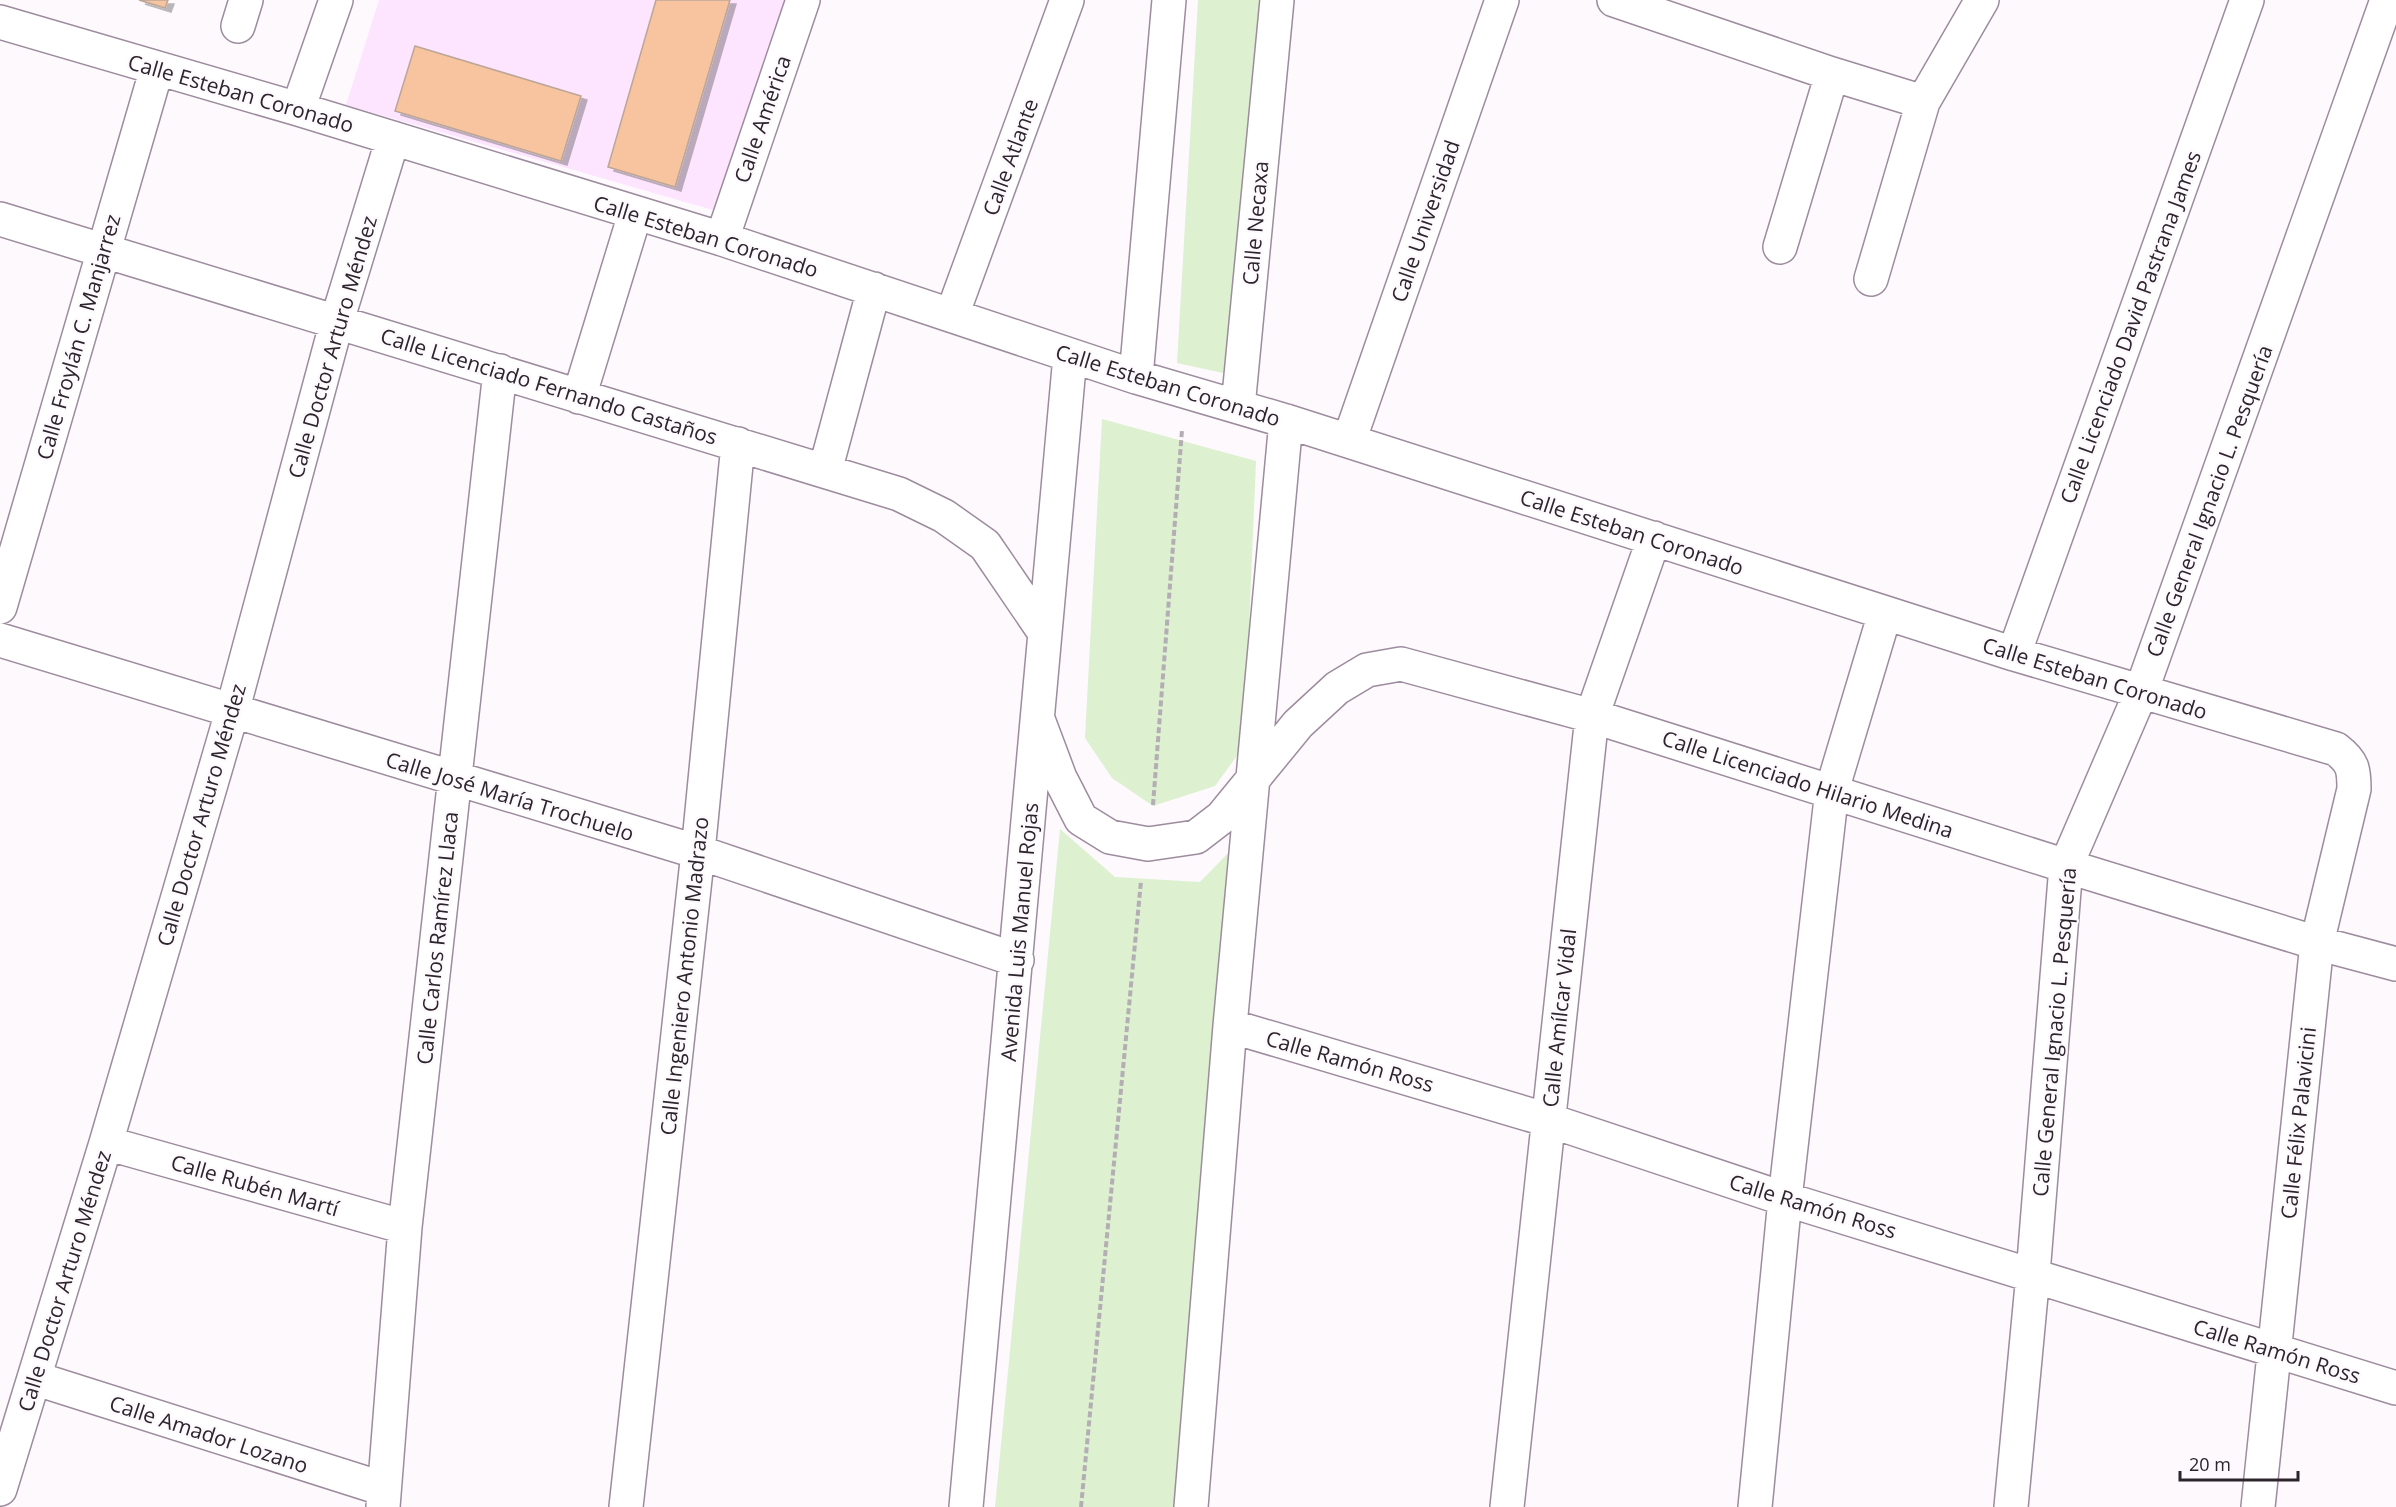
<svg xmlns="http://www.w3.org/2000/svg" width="2396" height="1507" font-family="'Open Sans',sans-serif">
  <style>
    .built { fill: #fee5ff }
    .green { fill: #ddf0d0 }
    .building { fill: #f8c4a0; stroke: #bca697; stroke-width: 1.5; filter: url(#shadow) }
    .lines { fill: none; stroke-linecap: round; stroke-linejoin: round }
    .minor-casing { stroke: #9d8c9e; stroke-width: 36 }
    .path { stroke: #b3aeb3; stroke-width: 4; stroke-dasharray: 6 3; stroke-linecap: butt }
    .minor { stroke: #fff; stroke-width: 33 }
    .labels { text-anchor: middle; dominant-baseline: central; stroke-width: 4.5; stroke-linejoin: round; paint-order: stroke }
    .street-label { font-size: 21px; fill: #2c252c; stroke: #fdf9fd }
  </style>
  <defs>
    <filter id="shadow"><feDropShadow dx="6" dy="4" stdDeviation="0" flood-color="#0004"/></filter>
  </defs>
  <rect width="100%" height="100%" fill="#fdf9fd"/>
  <!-- built -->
  <path class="built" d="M 379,0 L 797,0 L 727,214 L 346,105 Z"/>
  <!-- green -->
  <path class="green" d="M 1198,0 L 1264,0 L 1232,375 L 1177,363 Z
    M 1102,419 L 1256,461 L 1244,746 L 1215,786 L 1153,806 L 1112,778 L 1085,738 Z
    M 1060,829 L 1115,877 L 1200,882 L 1234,847 L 1175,1507 L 995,1507 Z"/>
  <!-- building -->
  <path class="building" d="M 139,0 L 168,0 L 165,8 Z
    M 656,0 L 730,0 L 675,187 L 608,167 Z
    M 415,46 L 581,96 L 561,161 L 395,111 Z"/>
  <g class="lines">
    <!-- minor casing -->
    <g class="minor-casing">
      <path id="minor" d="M 1614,0 L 1832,74 L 1923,102 L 1982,0
        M 0,22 L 298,109 L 722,239 L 1136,377 L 1286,421 L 2014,654 L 2336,749 C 2353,762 2354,769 2354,789 L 2317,943 L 2258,1507
        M 238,26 L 246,0
        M 298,109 L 336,0
        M 0,219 L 899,494 L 944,516 L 985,545 L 1045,633
        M 722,239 L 803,0
        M 1780,247 L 1832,74
        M 1871,279 L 1923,102
        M 952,315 L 1067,0
        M 1136,377 L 1169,0
        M 579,397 L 635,214
        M 1238,407 L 1277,0
        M 1349,441 L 1502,0
        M 825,471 L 874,289
        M 0,607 L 157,68
        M 0,640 L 698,852 L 1017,960
        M 2014,654 L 2247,0
        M 1039,722 L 1060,778 L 1081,819 L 1110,837 L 1148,844 L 1196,837 L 1222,817 L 1298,724 L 1337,688 L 1367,670 L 1401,664 L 1592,716 L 2066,866 L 2317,943 L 2396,964
        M 1230,1026 L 1548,1120 L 1785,1199 L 2396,1388
        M 106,1143 L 405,1227
        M 34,1378 L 384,1489
        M 0,1489 L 106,1143 L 232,712 L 337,321 L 393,138
        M 383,1507 L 405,1227 L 500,371
        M 626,1507 L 698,852 L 738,444
        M 966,1507 L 1070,356
        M 1191,1507 L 1230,1026 L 1286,421
        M 1507,1507 L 1592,716 L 1654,538
        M 1755,1507 L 1785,1199 L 1832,790 L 1885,613
        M 2011,1507 L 2033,1274 L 2066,866 L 2141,692 L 2387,0"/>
    </g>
    <!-- path -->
    <path class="path" d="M 1153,805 L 1182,430
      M 1081,1507 L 1141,881"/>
    <!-- minor -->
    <use href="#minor" class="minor"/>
  </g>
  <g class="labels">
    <!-- street labels -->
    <g class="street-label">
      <text transform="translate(241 93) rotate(16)">Calle Esteban Coronado</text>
      <text transform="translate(762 119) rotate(-71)">Calle América</text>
      <text transform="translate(1010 157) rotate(-70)">Calle Atlante</text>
      <text transform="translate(1425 221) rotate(-71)">Calle Universidad</text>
      <text transform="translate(1255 223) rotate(-85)">Calle Necaxa</text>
      <text transform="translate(706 236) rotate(17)">Calle Esteban Coronado</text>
      <text transform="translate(2130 327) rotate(-70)">Calle Licenciado David Pastrana James</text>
      <text transform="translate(78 337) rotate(-74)">Calle Froylán C. Manjarrez</text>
      <text transform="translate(332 347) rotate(-74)">Calle Doctor Arturo Méndez</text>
      <text transform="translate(1168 385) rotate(17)">Calle Esteban Coronado</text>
      <text transform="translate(549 386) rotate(17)">Calle Licenciado Fernando Castaños</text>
      <text transform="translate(2209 501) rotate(-70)">Calle General Ignacio L. Pesquería</text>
      <text transform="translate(1632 532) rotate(18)">Calle Esteban Coronado</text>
      <text transform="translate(2095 678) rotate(17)">Calle Esteban Coronado</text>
      <text transform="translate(1808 784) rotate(18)">Calle Licenciado Hilario Medina</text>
      <text transform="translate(510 796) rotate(17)">Calle José María Trochuelo</text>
      <text transform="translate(201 815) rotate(-74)">Calle Doctor Arturo Méndez</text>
      <text transform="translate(1019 932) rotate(-85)">Avenida Luis Manuel Rojas</text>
      <text transform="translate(437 938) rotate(-84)">Calle Carlos Ramírez Llaca</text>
      <text transform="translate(684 976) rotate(-84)">Calle Ingeniero Antonio Madrazo</text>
      <text transform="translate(1559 1018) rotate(-84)">Calle Amílcar Vidal</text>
      <text transform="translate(2054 1032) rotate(-85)">Calle General Ignacio L. Pesquería</text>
      <text transform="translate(1350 1061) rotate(16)">Calle Ramón Ross</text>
      <text transform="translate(2298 1123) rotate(-84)">Calle Félix Palavicini</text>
      <text transform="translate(255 1185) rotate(16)">Calle Rubén Martí</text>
      <text transform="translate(1813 1206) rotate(17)">Calle Ramón Ross</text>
      <text transform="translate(64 1281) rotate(-73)">Calle Doctor Arturo Méndez</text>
      <text transform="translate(2277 1351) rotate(17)">Calle Ramón Ross</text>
      <text transform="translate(209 1434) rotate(18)">Calle Amador Lozano</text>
    </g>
  </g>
  <!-- scale -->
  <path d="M2180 1471v9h118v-9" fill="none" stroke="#2c252c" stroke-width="3"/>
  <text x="2189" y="1471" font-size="18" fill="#2c252c" stroke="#fdf9fd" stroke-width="4.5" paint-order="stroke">20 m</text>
</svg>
